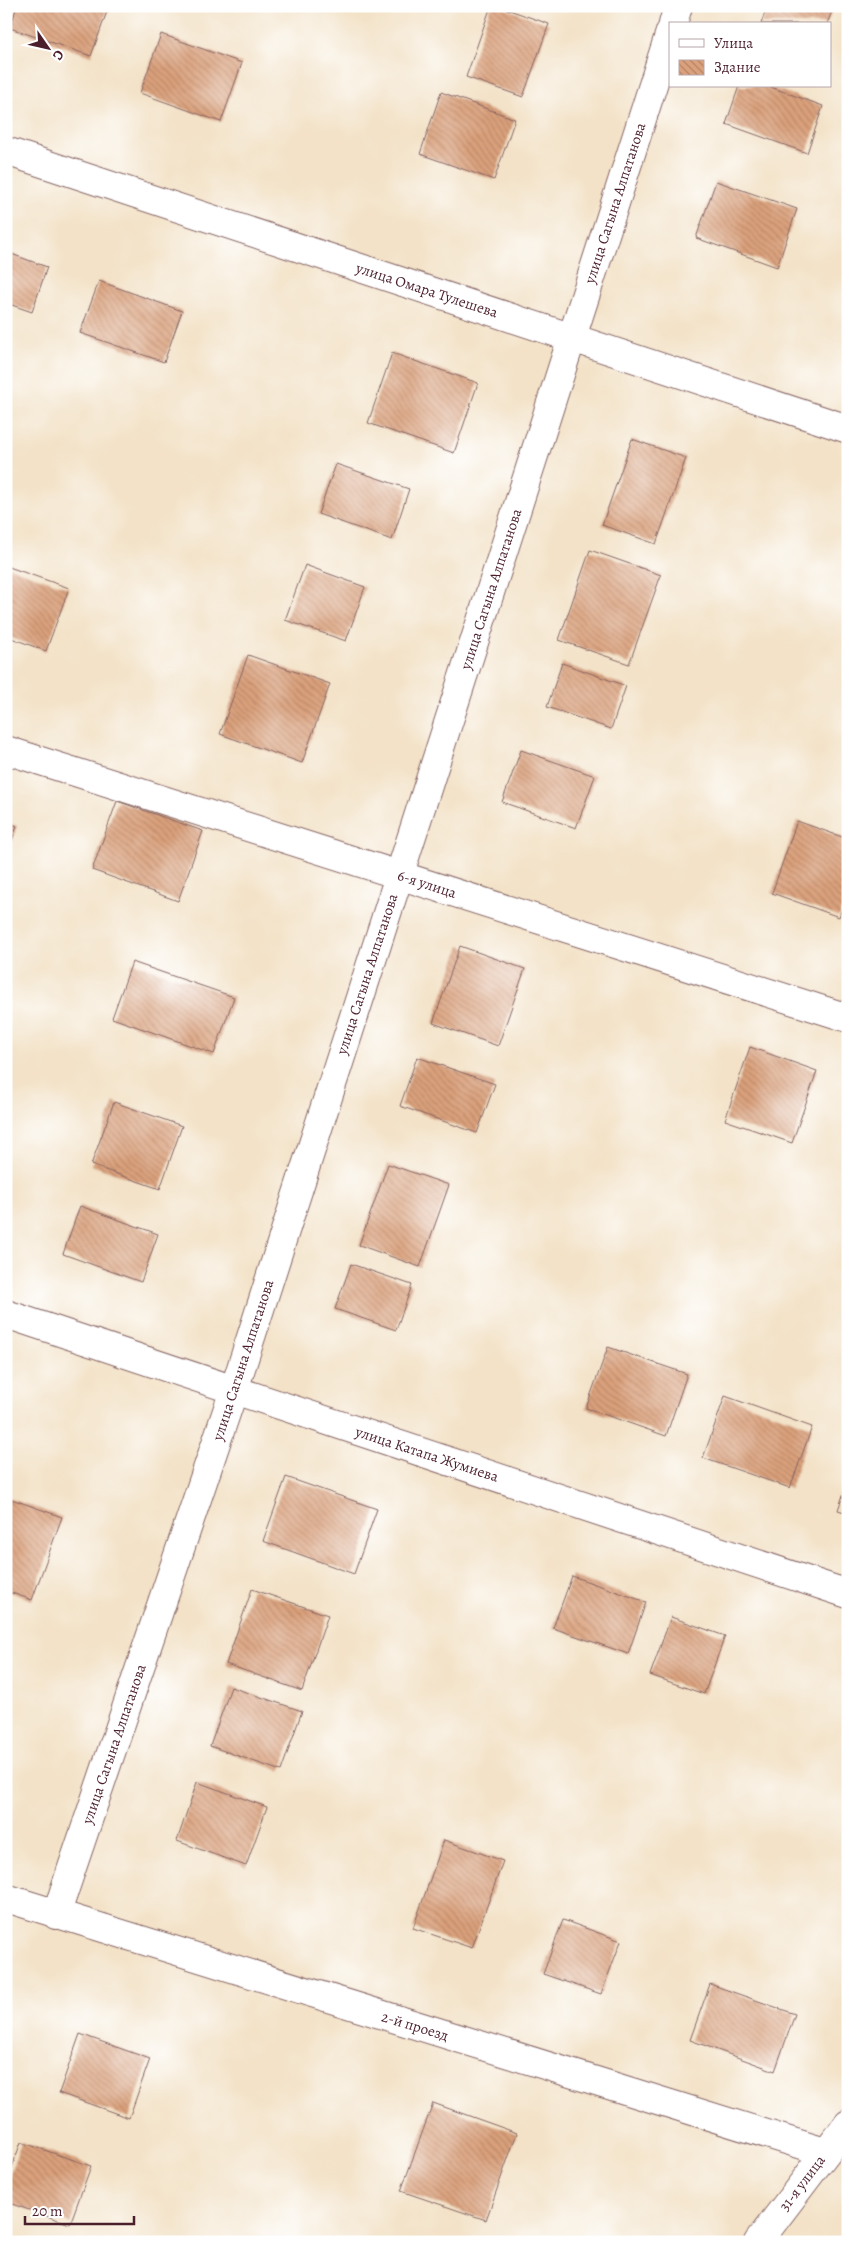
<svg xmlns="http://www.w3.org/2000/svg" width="854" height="2248" font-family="Alegreya,serif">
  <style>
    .building { fill: url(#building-back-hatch) }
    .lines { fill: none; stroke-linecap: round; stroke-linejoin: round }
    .minor-casing { stroke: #856362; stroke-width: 30 }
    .minor { stroke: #fff; stroke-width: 28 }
    .labels { text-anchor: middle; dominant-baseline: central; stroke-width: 4; stroke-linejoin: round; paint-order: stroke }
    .street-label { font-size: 15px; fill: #4a1f2b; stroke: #fff }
  </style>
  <defs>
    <pattern id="building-back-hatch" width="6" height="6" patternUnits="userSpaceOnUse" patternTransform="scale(1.25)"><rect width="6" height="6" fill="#dba17c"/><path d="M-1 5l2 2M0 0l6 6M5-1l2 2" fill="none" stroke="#b48366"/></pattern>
  </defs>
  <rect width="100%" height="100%" fill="#fff"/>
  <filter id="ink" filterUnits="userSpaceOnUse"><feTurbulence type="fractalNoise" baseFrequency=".02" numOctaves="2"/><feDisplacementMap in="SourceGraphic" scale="10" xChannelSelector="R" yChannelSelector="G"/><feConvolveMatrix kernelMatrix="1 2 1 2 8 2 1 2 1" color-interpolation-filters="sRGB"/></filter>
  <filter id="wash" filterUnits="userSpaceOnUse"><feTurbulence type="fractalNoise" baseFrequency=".0096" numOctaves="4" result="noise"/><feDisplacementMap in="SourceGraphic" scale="20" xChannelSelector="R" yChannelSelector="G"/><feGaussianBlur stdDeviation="1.12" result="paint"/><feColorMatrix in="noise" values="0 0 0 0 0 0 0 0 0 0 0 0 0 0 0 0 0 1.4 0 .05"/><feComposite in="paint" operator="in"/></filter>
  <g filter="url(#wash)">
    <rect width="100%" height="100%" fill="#f3e2c7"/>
    <g id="blocks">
      <!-- building -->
      <path class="building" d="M 17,6 L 109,6 L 91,56 L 10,28 Z
        M 491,6 L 498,6 L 549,24 L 523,97 L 466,77 Z
        M 767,6 L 834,6 L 827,24 L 761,24 Z
        M 161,34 L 242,63 L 221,122 L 140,93 Z
        M 739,86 L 768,86 L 823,106 L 807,153 L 726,124 Z
        M 441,92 L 515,119 L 494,180 L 420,154 Z
        M 716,181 L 797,209 L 777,267 L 696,238 Z
        M 6,252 L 47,267 L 32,312 L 6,303 Z
        M 99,281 L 182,311 L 164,362 L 80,333 Z
        M 392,353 L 478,383 L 454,453 L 368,423 Z
        M 632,439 L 686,458 L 656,544 L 602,525 Z
        M 336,464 L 409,489 L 392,540 L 318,514 Z
        M 590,550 L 661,575 L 629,664 L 559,640 Z
        M 305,565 L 365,587 L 346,641 L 285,620 Z
        M 6,566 L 69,588 L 46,651 L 6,636 Z
        M 248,655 L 330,684 L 302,763 L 220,734 Z
        M 562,663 L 626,686 L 611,729 L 547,707 Z
        M 521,750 L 595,776 L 576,828 L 502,802 Z
        M 117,801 L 203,831 L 178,901 L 92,870 Z
        M 797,821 L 848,839 L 848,891 L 839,917 L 772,893 Z
        M 6,822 L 17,826 L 7,855 L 6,855 Z
        M 460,946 L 525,969 L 498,1046 L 433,1023 Z
        M 132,962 L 234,997 L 214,1054 L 112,1018 Z
        M 750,1047 L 817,1071 L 792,1143 L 725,1120 Z
        M 417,1057 L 495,1084 L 477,1133 L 400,1106 Z
        M 114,1102 L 182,1126 L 160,1189 L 91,1165 Z
        M 388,1164 L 449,1185 L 420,1267 L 359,1245 Z
        M 80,1206 L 158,1234 L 141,1282 L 63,1254 Z
        M 351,1264 L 412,1285 L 396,1330 L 335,1309 Z
        M 608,1347 L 687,1374 L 666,1436 L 586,1408 Z
        M 725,1396 L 812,1427 L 790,1488 L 703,1458 Z
        M 286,1477 L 377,1509 L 354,1574 L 263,1541 Z
        M 847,1483 L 848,1483 L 848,1513 L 838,1510 Z
        M 6,1497 L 62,1517 L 32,1600 L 6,1591 Z
        M 572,1576 L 646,1602 L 628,1654 L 553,1628 Z
        M 252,1589 L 328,1615 L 302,1691 L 226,1664 Z
        M 671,1617 L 725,1636 L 704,1694 L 650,1675 Z
        M 231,1687 L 302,1711 L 281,1771 L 210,1746 Z
        M 197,1782 L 267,1807 L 246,1866 L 177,1841 Z
        M 444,1840 L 503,1861 L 472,1948 L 413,1928 Z
        M 563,1920 L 621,1941 L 601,1994 L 543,1974 Z
        M 710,1984 L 795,2014 L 775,2071 L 690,2040 Z
        M 80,2034 L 150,2059 L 129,2118 L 59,2093 Z
        M 433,2103 L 517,2133 L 486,2220 L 401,2191 Z
        M 21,2142 L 91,2166 L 70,2224 L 6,2202 L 6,2184 Z"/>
    </g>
  </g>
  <g filter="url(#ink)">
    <use href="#blocks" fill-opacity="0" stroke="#856362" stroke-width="1"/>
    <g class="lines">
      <!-- minor casing -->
      <g class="minor-casing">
        <path id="minor" d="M 673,24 L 678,6
          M 6,151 L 848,429
          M 6,750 L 848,1018
          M 6,1314 L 848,1594
          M 6,1898 L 825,2152
          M 56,1915 L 234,1390 L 670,32
          M 758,2242 L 848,2124"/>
      </g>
      <!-- minor -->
      <use href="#minor" class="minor"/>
    </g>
  </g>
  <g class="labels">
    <!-- street labels -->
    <g class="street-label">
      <text transform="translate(615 203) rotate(-72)">улица Сагына Алпатанова</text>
      <text transform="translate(427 290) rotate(18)">улица Омара Тулешева</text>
      <text transform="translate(491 589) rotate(-72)">улица Сагына Алпатанова</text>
      <text transform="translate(427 884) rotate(18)">6-я улица</text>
      <text transform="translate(367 974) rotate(-72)">улица Сагына Алпатанова</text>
      <text transform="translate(243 1360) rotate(-72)">улица Сагына Алпатанова</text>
      <text transform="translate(427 1454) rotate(18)">улица Катапа Жумиева</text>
      <text transform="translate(114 1744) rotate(-71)">улица Сагына Алпатанова</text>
      <text transform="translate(415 2026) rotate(17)">2-й проезд</text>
      <text transform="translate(802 2183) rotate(-53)">31-я улица</text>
    </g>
  </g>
  <!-- margin -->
  <rect width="854" height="2248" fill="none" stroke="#fff" stroke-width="25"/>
  <!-- legend -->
  <rect x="669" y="22" width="162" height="65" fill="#ffffff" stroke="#b7a5aa"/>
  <rect x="679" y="39" width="25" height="8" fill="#ffffff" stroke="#b7a5aa"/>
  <text x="714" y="48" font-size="15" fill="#4a1f2b">Улица</text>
  <rect x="679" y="60" width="25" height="15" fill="url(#building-back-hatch)" stroke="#b7a5aa"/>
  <text x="714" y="72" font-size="15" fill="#4a1f2b">Здание</text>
  <!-- north arrow -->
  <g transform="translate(48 48) rotate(124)" stroke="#ffffff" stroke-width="4" paint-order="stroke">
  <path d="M0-4L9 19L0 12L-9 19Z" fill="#4a1f2b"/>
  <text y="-8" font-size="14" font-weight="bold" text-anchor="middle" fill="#4a1f2b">С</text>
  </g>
  <!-- scale -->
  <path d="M25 2216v8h109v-8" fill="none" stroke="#4a1f2b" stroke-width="2.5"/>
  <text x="32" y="2216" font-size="15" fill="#4a1f2b" stroke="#ffffff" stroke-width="4" paint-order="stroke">20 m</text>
</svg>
